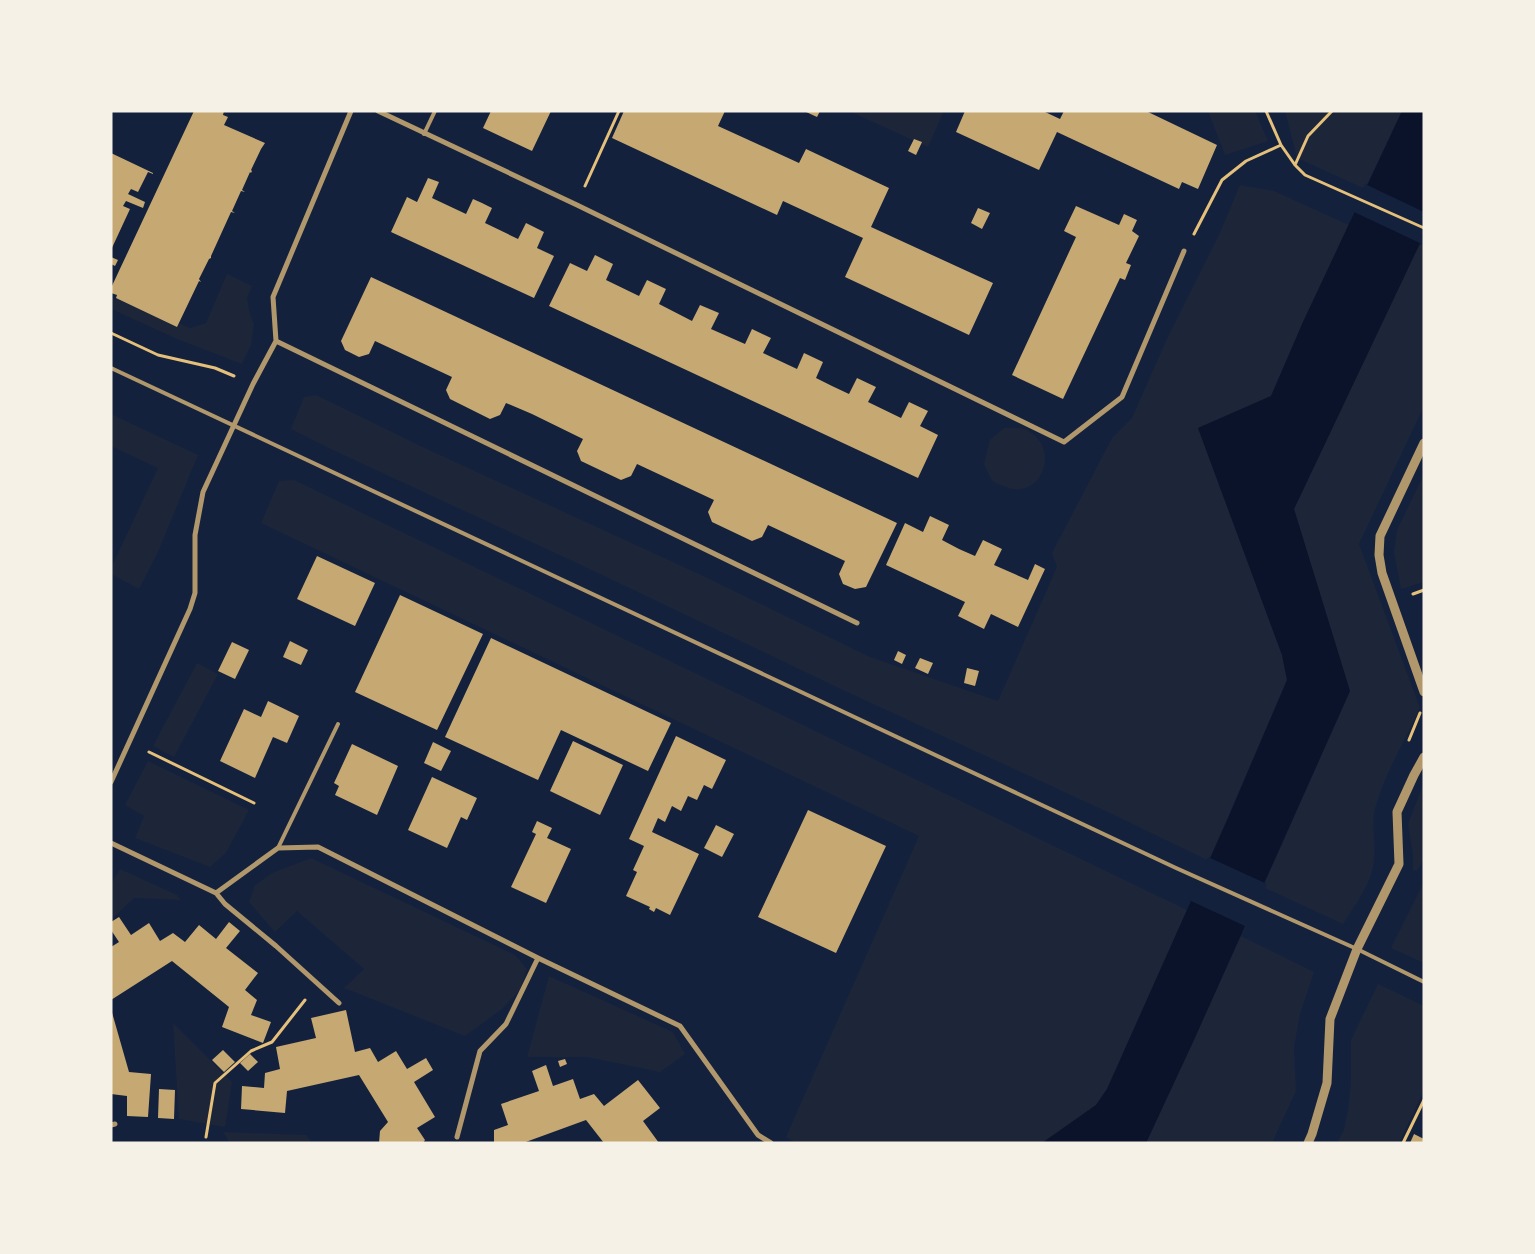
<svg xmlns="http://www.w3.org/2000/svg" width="1535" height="1254" font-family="'Archivo Narrow',sans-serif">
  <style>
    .green { fill: #1d2539 }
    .water { fill: #0b132b }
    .pier { fill: #14213d }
    .building { fill: #c6a872 }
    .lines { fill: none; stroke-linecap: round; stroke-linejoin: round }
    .path { stroke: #e5c07b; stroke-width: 3 }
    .service { stroke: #b1986c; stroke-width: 4 }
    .minor { stroke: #b1986c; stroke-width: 5 }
    .tertiary { stroke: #b1986c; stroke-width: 9 }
  </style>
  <rect width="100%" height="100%" fill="#14213d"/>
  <!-- green -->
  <path class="green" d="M 849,111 L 944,111 L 928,147 Z
    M 1208,111 L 1255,111 L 1268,141 L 1225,155 Z
    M 1285,111 L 1402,111 L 1365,189 L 1297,158 Z
    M 1240,185 L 1274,191 L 1349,225 L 1303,322 L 1271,396 L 1198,428 L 1282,655 L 1287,680 L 1209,861 L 1114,815 L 845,691 L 579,564 L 337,452 L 291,429 L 304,397 L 316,395 L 427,449 L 699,574 L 870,657 L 998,701 L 1057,567 L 1052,553 L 1112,438 L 1132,418 L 1166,341 L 1219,235 Z
    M 1419,244 L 1424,246 L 1424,406 L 1359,544 L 1420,708 C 1405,740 1384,775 1375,809 C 1371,826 1376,842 1374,859 C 1373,882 1355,905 1343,924 L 1263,887 L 1350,691 L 1294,509 Z
    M 227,274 L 252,286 L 247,298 L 250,314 L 254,324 L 251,345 L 242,364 L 177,339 L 111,309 L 111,298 L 116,300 L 118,296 L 190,328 L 206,323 Z
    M 111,414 L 198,455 L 158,552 L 139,589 L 111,574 L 111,568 L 158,468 L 111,446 Z
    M 1004,428 C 1010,428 1021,427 1027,430 C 1062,448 1041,503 1004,486 C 1001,485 996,484 993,481 C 989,477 987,469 984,464 L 990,440 Z
    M 1424,474 L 1424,582 L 1401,589 L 1394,552 L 1397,530 Z
    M 294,480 L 1187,910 L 1107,1089 L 1096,1105 L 1042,1143 L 796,1143 L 786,1137 L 919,836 L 261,523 L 279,481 Z
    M 197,663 L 218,674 L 174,757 L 153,746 Z
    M 148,761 L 249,810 L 226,853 L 210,867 L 135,838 L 144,816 L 125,805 Z
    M 1424,782 L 1424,859 L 1417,871 L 1413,870 L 1413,855 L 1408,824 Z
    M 311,858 L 515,955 L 527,969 L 520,990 L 502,1009 L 465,1036 L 344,988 L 364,969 L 297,911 L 275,932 L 249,902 L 255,885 L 272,873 Z
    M 120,869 L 177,895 L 181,900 L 134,898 L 111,920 L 111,884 Z
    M 1424,882 L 1424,963 L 1391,948 Z
    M 1241,936 L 1314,972 L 1300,1014 L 1294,1048 L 1296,1091 L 1272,1143 L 1146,1143 Z
    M 549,976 L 673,1032 L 685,1054 L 660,1072 L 587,1057 L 527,1057 Z
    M 1378,984 L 1424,1006 L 1424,1090 L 1399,1143 L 1337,1143 L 1344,1130 L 1348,1110 L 1351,1083 L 1351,1040 Z
    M 173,1023 L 232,1082 L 225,1127 L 179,1119 Z
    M 223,1132 L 306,1135 L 312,1143 L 230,1143 Z"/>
  <!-- water -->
  <path class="water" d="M 1402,111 L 1424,111 L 1424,235 L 1294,509 L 1350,691 L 1194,1040 L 1146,1143 L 1042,1143 L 1096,1105 L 1107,1089 L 1228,818 L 1287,680 L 1282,655 L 1198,428 L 1271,396 L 1303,322 Z"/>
  <!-- pier -->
  <path class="pier" d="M 1365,184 L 1424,212 L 1422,244 L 1352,211 Z
    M 1208,857 L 1267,884 L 1247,927 L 1189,900 Z"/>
  <!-- building -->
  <path class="building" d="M 194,111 L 224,111 L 223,115 L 228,117 L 224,125 L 265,143 L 261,149 L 251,170 L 252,171 L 251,173 L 250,172 L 242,190 L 245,192 L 241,191 L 232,211 L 235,213 L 231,212 L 211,256 L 211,258 L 209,259 L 199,279 L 201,282 L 199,281 L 177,327 L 116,298 L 117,295 L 111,293 L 111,288 Z
    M 491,111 L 551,111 L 532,151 L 483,128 Z
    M 624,111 L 725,111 L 718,126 L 799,163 L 806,149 L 889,188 L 871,227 L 993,283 L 969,335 L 845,277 L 863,238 L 783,201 L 777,215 L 612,138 Z
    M 804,111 L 820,111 L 817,117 Z
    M 965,111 L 1043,111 L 1060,119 L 1064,111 L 1146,111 L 1217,145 L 1198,189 L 1182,182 L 1179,189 L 1057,132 L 1039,170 L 956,132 Z
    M 914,139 L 922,142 L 916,155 L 908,151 Z
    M 111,153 L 153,173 L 153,174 L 148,172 L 138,192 L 131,189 L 128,194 L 145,202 L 143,208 L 126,201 L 123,206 L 130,209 L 111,250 Z
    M 428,178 L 439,182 L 432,198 L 466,214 L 473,199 L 482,203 L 492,208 L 485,223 L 518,239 L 526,223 L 544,232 L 537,248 L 554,256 L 534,298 L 391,232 L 407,197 L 417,202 Z
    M 1076,206 L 1119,225 L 1124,214 L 1137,220 L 1132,231 L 1139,236 L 1126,263 L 1131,265 L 1125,280 L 1120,278 L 1063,399 L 1012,375 L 1076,237 L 1064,231 Z
    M 978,208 L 990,213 L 982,229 L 971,223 Z
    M 595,255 L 613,264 L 606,280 L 639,296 L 647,280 L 666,289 L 659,304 L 692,321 L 700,305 L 719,313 L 711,329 L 745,344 L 752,329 L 771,338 L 763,353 L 797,369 L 804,353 L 823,362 L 816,378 L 832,386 L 849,394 L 857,378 L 876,387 L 868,402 L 901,418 L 909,402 L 928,411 L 920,426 L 938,435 L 918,478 L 549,306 L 570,263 L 587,271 Z
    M 111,257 L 118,260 L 115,266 L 111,264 Z
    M 371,277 L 897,523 L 866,587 L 855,589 L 843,584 L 839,574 L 845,561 L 768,525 L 762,537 L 752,541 L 712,522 L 708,512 L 714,500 L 637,464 L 631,476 L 621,480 L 581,461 L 577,451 L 583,439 L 532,414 L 506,403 L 500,415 L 490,419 L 450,399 L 446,390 L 452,377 L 375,341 L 369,354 L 359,357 L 345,350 L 341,341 Z
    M 930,516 L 949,525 L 942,540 L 959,549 L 975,556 L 983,540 L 1002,549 L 994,565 L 1028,580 L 1035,564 L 1045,569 L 1018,627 L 991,614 L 984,629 L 958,616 L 965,602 L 886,565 L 905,523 L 923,532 Z
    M 317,556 L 375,583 L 355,626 L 297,599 Z
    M 400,595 L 483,634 L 437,730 L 355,692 Z
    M 491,638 L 671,723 L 648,771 L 561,730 L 538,780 L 445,737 Z
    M 290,641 L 308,650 L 301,665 L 283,657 Z
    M 232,642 L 249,650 L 235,679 L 218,671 Z
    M 898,651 L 906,655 L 902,664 L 894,660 Z
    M 920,658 L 933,663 L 928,674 L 915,668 Z
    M 967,668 L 979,671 L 975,686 L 964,683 Z
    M 268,701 L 299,716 L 287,743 L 273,737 L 255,778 L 220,761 L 244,709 L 261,717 Z
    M 676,736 L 726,760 L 712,789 L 704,785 L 697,800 L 688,796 L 681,811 L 672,806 L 665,822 L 658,818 L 652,832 L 699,854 L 670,915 L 656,908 L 654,912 L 649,909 L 650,907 L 626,896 L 637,872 L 633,870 L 644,846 L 629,839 Z
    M 573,741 L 623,765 L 600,815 L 550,791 Z
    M 433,742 L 451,751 L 441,771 L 424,763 Z
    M 352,744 L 398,766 L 377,815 L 335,795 L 339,786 L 334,783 Z
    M 432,777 L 477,798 L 467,820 L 461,817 L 447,848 L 408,830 Z
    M 808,810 L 886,846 L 836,953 L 758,917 Z
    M 537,821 L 552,828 L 547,838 L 571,849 L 546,903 L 511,887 L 536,834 L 532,832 Z
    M 716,825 L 734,834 L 722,857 L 704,848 Z
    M 119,917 L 131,935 L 149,923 L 160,941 L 173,933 L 185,942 L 199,925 L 216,939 L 229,922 L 240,931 L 226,948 L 258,973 L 245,990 L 257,1000 L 251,1015 L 271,1022 L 263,1043 L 222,1027 L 229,1007 L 172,961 L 111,1000 L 111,947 L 119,942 L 111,930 L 111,922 Z
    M 111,1009 L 129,1072 L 151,1074 L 148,1117 L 127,1116 L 127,1096 L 111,1094 Z
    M 346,1010 L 355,1052 L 370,1048 L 378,1062 L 396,1051 L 407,1069 L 426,1058 L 433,1070 L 414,1082 L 435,1117 L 417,1128 L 425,1140 L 423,1143 L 379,1143 L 380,1131 L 388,1122 L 359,1075 L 287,1091 L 285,1113 L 241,1109 L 242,1086 L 264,1088 L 265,1073 L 280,1069 L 276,1047 L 316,1038 L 311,1018 Z
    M 223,1050 L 235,1062 L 224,1072 L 212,1060 Z
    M 250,1054 L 258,1062 L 248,1071 L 240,1063 Z
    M 565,1059 L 567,1064 L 560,1067 L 558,1061 Z
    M 546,1065 L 553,1086 L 573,1079 L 580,1099 L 594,1094 L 604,1106 L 638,1080 L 660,1108 L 643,1121 L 659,1143 L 604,1143 L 586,1120 L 523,1143 L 494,1143 L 494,1130 L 508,1125 L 501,1104 L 539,1091 L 532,1071 Z
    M 159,1089 L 175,1090 L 174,1119 L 158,1118 Z
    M 1414,1134 L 1424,1139 L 1424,1143 L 1410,1143 Z"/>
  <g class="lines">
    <!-- path -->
    <path class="path" d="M 1281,145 L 1295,165 L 1305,175 L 1424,228
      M 1295,165 L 1308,136 L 1332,111
      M 585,186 L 619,111
      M 1194,234 L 1222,180 L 1246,161 L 1281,145 L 1266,111
      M 111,333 L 158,355 L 215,368 L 234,376
      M 1413,594 L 1424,590
      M 1409,740 L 1420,713
      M 149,752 L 254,803
      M 206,1137 L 215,1083 L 251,1051 L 272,1042 L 305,1000
      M 1403,1143 L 1424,1100"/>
    <!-- service -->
    <path class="service" d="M 424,134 L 435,111
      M 111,368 L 1176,868 L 1357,949 L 1424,982
      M 278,848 L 338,724"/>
    <!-- minor -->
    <path class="minor" d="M 378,111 L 577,205 L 1064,442 L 1122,397 L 1184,251
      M 276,341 L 857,623
      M 111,782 L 190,609 L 195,593 L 195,535 L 203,492 L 253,384 L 276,341 L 273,297 L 351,111
      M 111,843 L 216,893 L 225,904 L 276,946 L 339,1003
      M 216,893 L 278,848 L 318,847 L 538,958 L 680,1026 L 758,1135 L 771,1143
      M 111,1125 L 115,1124
      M 457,1137 L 480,1051 L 506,1024 L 538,958"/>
    <!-- tertiary -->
    <path class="tertiary" d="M 1424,443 L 1380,536 L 1379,555 L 1382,573 L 1424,692
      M 1308,1143 L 1312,1134 L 1327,1083 L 1330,1019 L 1357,949 L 1399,864 L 1397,812 L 1414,775 L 1424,757"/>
  </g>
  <!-- border -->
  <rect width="1535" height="1254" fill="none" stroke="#f6f1e7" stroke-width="225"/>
</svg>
